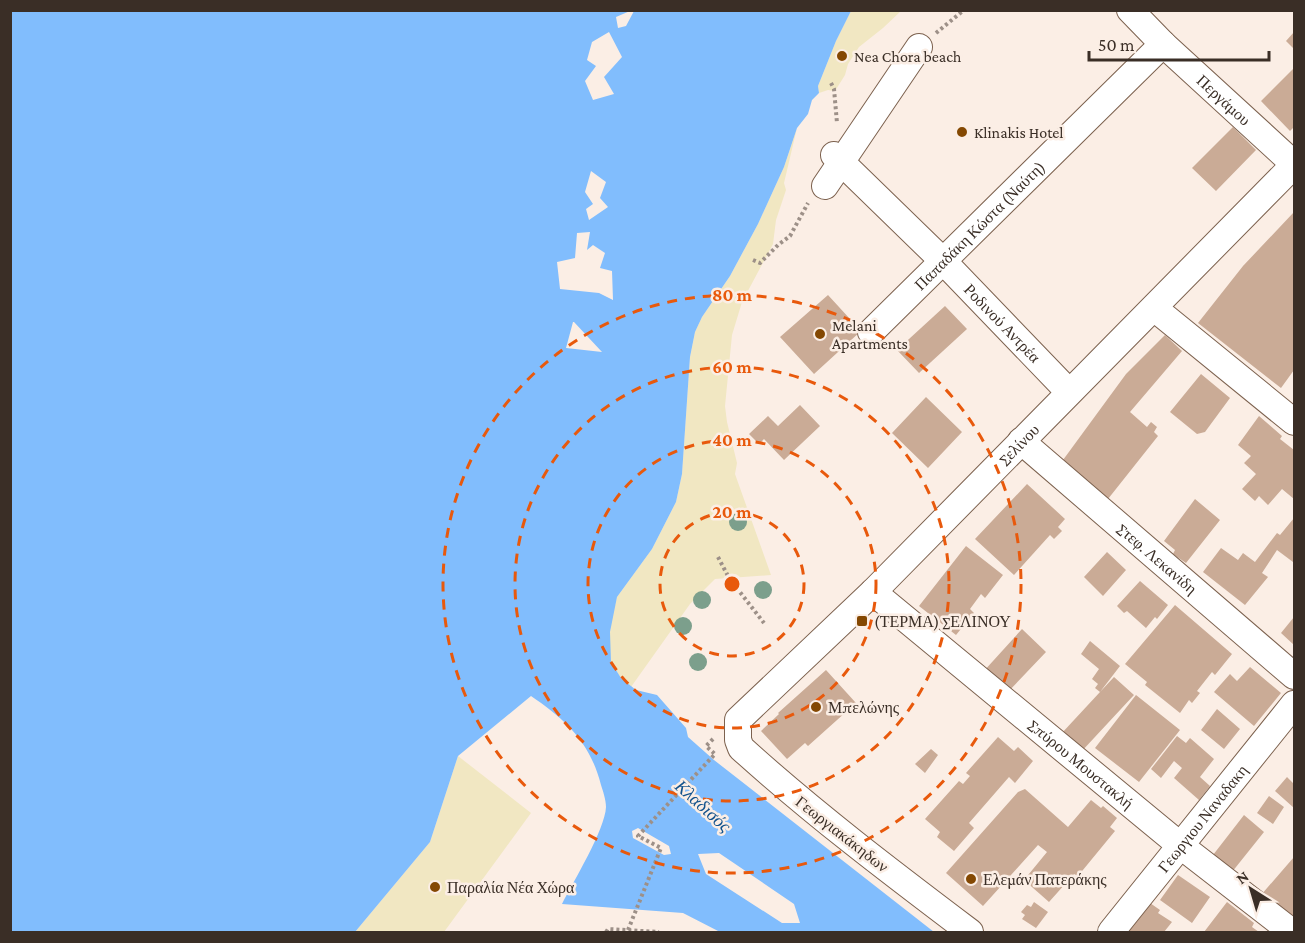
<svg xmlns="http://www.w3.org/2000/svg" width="1305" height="943" font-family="'Crimson Pro',serif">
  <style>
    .sand { fill: #f1e7c2 }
    .water { fill: #81bdfd; fill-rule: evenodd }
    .building { fill: #caab96 }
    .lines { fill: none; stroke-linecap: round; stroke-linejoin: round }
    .minor-casing { stroke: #7c614e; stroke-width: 28 }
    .path { stroke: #9d9088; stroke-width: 4; stroke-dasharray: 3 3; stroke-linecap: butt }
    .minor { stroke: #fff; stroke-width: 26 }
    .tree { fill: #7c9f8c }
    .ring { fill: none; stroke: #e8590c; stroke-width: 3; stroke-dasharray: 10 8 }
    .poi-dot { fill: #844802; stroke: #fbeee5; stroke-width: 2 }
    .labels { text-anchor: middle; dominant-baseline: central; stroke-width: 5; stroke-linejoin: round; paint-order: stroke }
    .poi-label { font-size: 16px; fill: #3a2e26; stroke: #fbeee5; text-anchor: start }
    .street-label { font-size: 16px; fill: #3a2e26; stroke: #fbeee5 }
    .water-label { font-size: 18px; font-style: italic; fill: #12528c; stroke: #fbeee5 }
    .centre { fill: #e8590c; stroke: #fbeee5; stroke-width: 3 }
    .ring-label { font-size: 18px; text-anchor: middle; font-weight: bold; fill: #e8590c; stroke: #fbeee5; stroke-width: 5; stroke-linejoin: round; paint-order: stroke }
  </style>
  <rect width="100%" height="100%" fill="#fbeee5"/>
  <!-- sand -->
  <path class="sand" d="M 851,11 L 901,11 L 883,28 L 859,47 L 848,64 L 845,75 L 835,91 L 828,90 L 819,93 L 818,86 L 836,41 Z
    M 797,128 L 784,183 L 786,190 L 776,220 L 773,244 L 742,302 L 732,335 L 725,406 L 727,422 L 737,463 L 735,474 L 771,575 L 715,579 L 690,604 L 631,687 L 621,678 L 611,662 L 609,645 L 611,622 L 617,597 L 652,549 L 676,502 L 682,474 L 690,357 L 695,332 L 702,317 L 730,276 L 758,224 L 784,167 Z
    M 458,756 L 531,813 L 444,932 L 355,932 L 430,842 Z"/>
  <!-- water -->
  <path class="water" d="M 10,11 L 630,11 L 616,17 L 618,28 L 626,26 L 634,11 L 851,11 L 836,41 L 818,86 L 819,93 L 812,100 L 808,114 L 797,128 L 784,167 L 758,224 L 730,276 L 702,317 L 695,332 L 690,357 L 682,474 L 676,502 L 652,549 L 617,597 L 610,632 L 611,662 L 621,678 L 636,690 L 657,695 L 686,728 L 688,737 L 714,760 L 934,932 L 720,932 L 683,913 L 562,904 C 573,882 605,830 606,807 C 606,800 603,791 601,785 C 590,742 566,720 531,696 L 458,756 L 430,842 L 355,932 L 11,932 ZM 609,32 L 622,57 L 604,77 L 614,94 L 593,100 L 585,81 L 596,66 L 587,60 L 592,42 ZM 591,171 L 606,182 L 600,198 L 608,207 L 589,220 L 586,209 L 593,204 L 585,192 ZM 590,232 L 587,250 L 593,245 L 605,253 L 600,268 L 612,271 L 613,300 L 599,293 L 560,289 L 557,262 L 575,258 L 577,233 ZM 573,322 L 574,322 L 602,352 L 566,348 ZM 638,828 L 669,846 L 671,854 L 664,855 L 633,838 L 632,831 ZM 719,853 L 794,904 L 800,923 L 782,923 L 706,874 L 698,854 Z"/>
  <!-- building -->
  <path class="building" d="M 1294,32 L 1294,49 L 1286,41 Z
    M 1294,68 L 1294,127 L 1290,131 L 1261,101 Z
    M 1233,127 L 1256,150 L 1216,191 L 1192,168 Z
    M 1294,212 L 1294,370 L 1281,388 L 1198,323 L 1243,266 Z
    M 828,295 L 861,331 L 814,374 L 780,337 Z
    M 945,306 L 967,329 L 919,373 L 897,350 Z
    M 1165,335 L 1182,351 L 1130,412 L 1147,427 L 1151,422 L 1157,427 L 1154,432 L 1158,436 L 1108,499 L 1063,460 L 1126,374 Z
    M 1201,374 L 1230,398 L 1205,432 L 1197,434 L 1170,412 Z
    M 926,397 L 962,432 L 928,468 L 892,433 Z
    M 800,405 L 820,426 L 784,460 L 764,439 L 759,444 L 749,434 L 768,416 L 778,426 Z
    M 1259,416 L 1282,436 L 1280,439 L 1294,450 L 1294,499 L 1282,489 L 1268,505 L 1259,496 L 1255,501 L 1242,489 L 1256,474 L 1244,463 L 1251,456 L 1238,445 Z
    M 1027,484 L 1065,519 L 1058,527 L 1062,531 L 1054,539 L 1050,535 L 1014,575 L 975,539 Z
    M 1195,499 L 1220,520 L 1186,563 L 1173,554 L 1175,550 L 1164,541 Z
    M 1294,518 L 1294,560 L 1293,562 L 1277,550 L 1262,573 L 1268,577 L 1245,605 L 1203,572 L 1221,548 L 1238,560 L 1243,553 L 1255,562 L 1277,533 L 1280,535 Z
    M 966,546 L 1003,575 L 985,598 L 981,594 L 970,609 L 974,613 L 956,635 L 919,606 Z
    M 1107,552 L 1126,570 L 1103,596 L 1084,577 Z
    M 1140,581 L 1168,605 L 1157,619 L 1155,617 L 1146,628 L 1127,611 L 1124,613 L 1117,606 Z
    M 1175,605 L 1232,654 L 1215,675 L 1212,672 L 1197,691 L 1200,693 L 1192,703 L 1189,700 L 1180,713 L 1145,685 L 1147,682 L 1125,664 Z
    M 1294,617 L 1294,645 L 1281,633 Z
    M 1022,629 L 1046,652 L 1006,694 L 983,672 Z
    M 1090,641 L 1120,666 L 1100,692 L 1114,677 L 1134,695 L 1081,752 L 1061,734 L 1100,692 L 1095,688 L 1098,684 L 1092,679 L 1099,669 L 1081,654 Z
    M 1250,667 L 1281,693 L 1254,726 L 1214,692 L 1230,674 L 1237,681 Z
    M 826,670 L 856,703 L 808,746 L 805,743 L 787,759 L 761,731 L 779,714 L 778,713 Z
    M 1136,695 L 1180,730 L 1139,782 L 1095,748 Z
    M 1217,709 L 1240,729 L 1224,749 L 1201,730 Z
    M 1177,736 L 1186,743 L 1190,738 L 1214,759 L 1200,777 L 1210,786 L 1199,800 L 1174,778 L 1182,768 L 1174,761 L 1161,778 L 1151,769 Z
    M 998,737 L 1014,751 L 1018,747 L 1033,761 L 1015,783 L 1009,777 L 969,823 L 974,828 L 954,851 L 937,837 L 940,832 L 925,819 L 959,781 L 963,784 L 970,776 L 966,773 Z
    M 931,749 L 938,755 L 925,773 L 915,764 Z
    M 1287,777 L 1294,784 L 1294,808 L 1275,791 Z
    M 1025,789 L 1068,827 L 1091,800 L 1101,808 L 1103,806 L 1117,818 L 1110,827 L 1115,831 L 1078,876 L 1074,874 L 1049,902 L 1024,880 L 1047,852 L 1038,845 L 983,906 L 946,873 L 1018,792 Z
    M 1269,796 L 1284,807 L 1273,824 L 1257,813 Z
    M 1244,815 L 1264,832 L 1232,872 L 1213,855 Z
    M 1294,857 L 1294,923 L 1261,895 Z
    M 1178,875 L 1210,897 L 1192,923 L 1160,900 Z
    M 1034,902 L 1048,912 L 1036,928 L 1022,919 L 1025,915 L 1021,912 L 1027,905 L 1031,907 Z
    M 1227,902 L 1254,923 L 1252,927 L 1259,932 L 1204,932 Z
    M 1150,903 L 1160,910 L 1158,913 L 1172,922 L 1164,932 L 1125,932 Z"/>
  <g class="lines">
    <!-- minor casing -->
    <g class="minor-casing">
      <g id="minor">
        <path id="s1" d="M 1130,10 L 1163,44 L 1294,164"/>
        <path id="s2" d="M 834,155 L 943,261 L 1069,392"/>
        <path d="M 825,186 L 919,47"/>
        <path d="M 1154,308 L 1294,422"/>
        <path id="s3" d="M 871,332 L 1163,44"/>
        <path id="s4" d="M 1021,441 L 1294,676"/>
        <path id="s5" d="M 873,592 L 1181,846 L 1292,932"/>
        <path id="s6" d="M 970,932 C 892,873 814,814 741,748 L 738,740 L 738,720 L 873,592 L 1294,165"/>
        <path id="s7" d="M 1111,932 L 1294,704"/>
      </g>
    </g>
    <!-- path -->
    <path class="path" d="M 936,33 L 964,10
      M 831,83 L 834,89 L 837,123
      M 753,260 L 760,263 L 778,245 L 790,236 L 808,203
      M 718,557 L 729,578 L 764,623
      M 713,739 L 706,746 L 715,754
      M 628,930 L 661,848 L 638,836 L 715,754
      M 606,932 L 608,929 L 659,932"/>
    <!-- minor -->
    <use href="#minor" class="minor"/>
  </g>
  <!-- trees -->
  <g class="tree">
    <circle cx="738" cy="522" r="9"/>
    <circle cx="763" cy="590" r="9"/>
    <circle cx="702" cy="600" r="9"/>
    <circle cx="683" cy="626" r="9"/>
    <circle cx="698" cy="662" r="9"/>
  </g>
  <!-- distance rings -->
  <g class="ring">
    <circle cx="732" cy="584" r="72"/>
    <circle cx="732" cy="584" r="144"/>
    <circle cx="732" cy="584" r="217"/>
    <circle cx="732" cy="584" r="289"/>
  </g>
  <!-- markers -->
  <g class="poi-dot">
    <circle cx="842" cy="56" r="6"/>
    <circle cx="962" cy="132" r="6"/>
    <circle cx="820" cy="334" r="6"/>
    <rect x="856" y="615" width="12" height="12" rx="3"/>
    <circle cx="816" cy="707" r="6"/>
    <circle cx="971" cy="879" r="6"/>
    <circle cx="435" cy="887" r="6"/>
  </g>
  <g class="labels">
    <!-- poi labels -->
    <g class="poi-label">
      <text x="854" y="56">Nea Chora beach</text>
      <text x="974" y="132">Klinakis Hotel</text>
      <text x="832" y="325">Melani<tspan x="832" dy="18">Apartments</tspan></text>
      <text x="874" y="621">(ΤΕΡΜΑ) ΣΕΛΙΝΟΥ</text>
      <text x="828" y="707">Μπελώνης</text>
      <text x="983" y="879">Ελεμάν Πατεράκης</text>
      <text x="447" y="887">Παραλία Νέα Χώρα</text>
    </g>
    <!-- street labels -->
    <g class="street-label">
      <text stroke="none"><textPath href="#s1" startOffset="130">Περγάμου</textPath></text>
      <text stroke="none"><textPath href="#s3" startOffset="152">Παπαδάκη Κώστα (Ναύτη)</textPath></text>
      <text stroke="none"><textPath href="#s2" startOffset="238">Ροδινού Αντρέα</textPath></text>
      <text stroke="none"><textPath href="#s6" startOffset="716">Σελίνου</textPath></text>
      <text stroke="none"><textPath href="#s4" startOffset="180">Στεφ. Λεκανίδη</textPath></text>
      <text stroke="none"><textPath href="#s5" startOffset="270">Σπύρου Μουστακλή</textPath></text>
      <text stroke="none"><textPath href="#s7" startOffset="146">Γεωργιου Ναναδακη</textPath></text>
      <text transform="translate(842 834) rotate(38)">Γεωργιακάκηδων</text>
    </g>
    <!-- water labels -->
    <g class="water-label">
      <text transform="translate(703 806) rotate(42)">Κλαδισός</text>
    </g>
  </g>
  <circle cx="732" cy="584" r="9" class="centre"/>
  <g class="ring-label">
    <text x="732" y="301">80 m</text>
    <text x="732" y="373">60 m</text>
    <text x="732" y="446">40 m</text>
    <text x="732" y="518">20 m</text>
  </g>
  <!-- border -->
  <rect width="1305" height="943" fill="none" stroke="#3a2e26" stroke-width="24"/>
  <!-- north arrow -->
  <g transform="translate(1251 889) rotate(323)" stroke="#fbeee5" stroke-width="4.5" paint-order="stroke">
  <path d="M0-4.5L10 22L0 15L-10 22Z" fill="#3a2e26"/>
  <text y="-9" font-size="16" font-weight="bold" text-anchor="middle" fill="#3a2e26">N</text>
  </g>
  <!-- scale -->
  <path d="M1089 51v9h180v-9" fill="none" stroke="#3a2e26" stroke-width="3"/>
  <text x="1098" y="51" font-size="18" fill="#3a2e26" stroke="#fbeee5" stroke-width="4.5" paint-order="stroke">50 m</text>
</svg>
